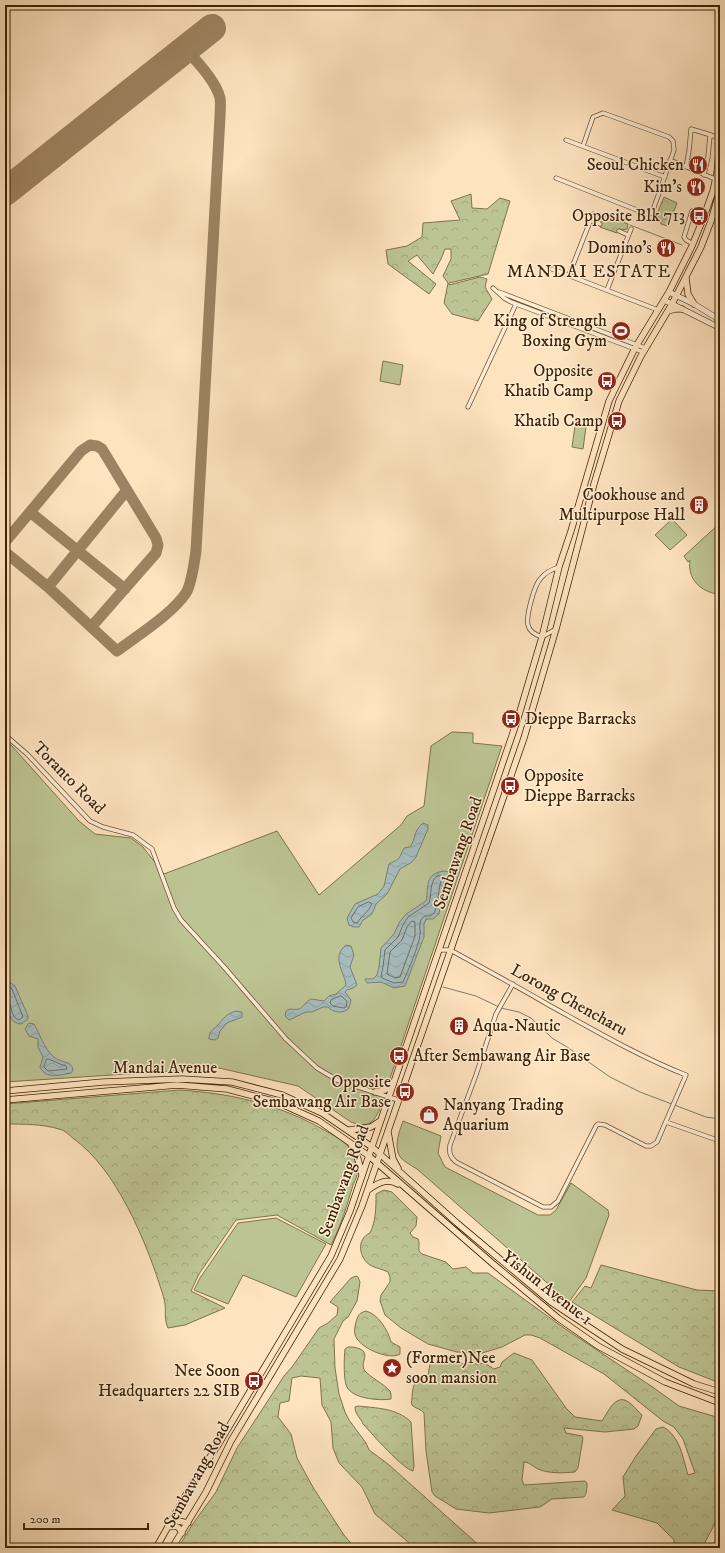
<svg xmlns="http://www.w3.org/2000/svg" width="725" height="1553" font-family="'IM FELL DW Pica',serif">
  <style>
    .green { fill: #bdc494; stroke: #7d744c }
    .forest { fill: url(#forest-crowns); stroke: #7d744c }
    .water { fill: url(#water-waves); stroke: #7b7e73 }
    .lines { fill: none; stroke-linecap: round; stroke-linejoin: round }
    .shore { stroke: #716f61; stroke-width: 1 }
    .stream { stroke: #7b7e73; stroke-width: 1 }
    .taxiway { stroke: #9e8362; stroke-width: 11 }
    .runway { stroke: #9e8362; stroke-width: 28 }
    .street-casing { stroke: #6d5334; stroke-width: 5 }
    .secondary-casing { stroke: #3d2305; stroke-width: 6 }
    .primary-casing { stroke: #3d2305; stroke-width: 7 }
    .street { stroke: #feedd5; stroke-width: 3.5 }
    .secondary { stroke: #feedd5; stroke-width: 5 }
    .primary { stroke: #fee3bf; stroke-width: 5.5 }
    .labels { text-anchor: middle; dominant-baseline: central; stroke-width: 3; stroke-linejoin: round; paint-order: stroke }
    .poi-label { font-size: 17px; fill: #3d2305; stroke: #feedd5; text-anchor: end }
    .street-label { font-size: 17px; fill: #3d2305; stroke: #feedd5 }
    .neighbourhood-label { font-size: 18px; letter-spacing: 1px; fill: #3d2305; stroke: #feedd5 }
  </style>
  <defs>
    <pattern id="forest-crowns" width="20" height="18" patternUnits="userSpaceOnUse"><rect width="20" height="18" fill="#bdc494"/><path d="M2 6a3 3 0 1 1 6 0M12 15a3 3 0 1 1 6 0" fill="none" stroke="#a3a87e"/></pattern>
    <pattern id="water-waves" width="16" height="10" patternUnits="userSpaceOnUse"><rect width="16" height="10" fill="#a5bbbd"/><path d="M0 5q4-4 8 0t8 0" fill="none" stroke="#8fa0a1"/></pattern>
  </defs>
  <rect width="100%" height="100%" fill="#fee3bf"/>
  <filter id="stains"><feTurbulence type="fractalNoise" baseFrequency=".005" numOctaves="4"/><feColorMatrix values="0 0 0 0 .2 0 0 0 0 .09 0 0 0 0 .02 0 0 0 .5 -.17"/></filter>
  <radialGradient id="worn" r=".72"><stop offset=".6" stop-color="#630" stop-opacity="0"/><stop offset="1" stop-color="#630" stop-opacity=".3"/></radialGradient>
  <!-- green -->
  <path class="green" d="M 383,361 L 403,365 L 400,385 L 380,381 Z
    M 575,426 L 586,427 L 583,449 L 572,447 Z
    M 672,519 L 687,535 L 670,550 L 655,535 Z
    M 720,523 L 720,594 L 718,594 C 701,592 687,579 690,560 L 688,562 L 684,556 Z
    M 452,732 L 473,733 L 473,743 L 502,746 L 379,1111 C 372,1125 366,1128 351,1122 L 298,1086 L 219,1068 L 5,1082 L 5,740 L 12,746 L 79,821 L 95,834 L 131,838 L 143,847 L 164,874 L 277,831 L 319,895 L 401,825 L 407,816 L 424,806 L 431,746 Z
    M 403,1121 L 441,1136 L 438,1153 L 445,1167 L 538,1215 L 550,1215 L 556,1210 L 571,1183 L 608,1210 L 609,1215 L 586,1278 L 569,1302 L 417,1169 C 412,1166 405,1162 401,1158 C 393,1148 399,1132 403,1121 Z
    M 276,1218 L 326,1244 L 296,1297 L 243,1275 L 228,1304 L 194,1290 L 200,1278 L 238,1223 Z"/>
  <!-- forest -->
  <path class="forest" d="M 471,194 L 472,208 L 487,209 L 500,198 L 510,201 L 488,274 L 449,283 L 449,285 L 480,277 L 487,279 L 485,287 L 492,299 L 478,321 L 452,314 L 444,303 L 448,283 L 443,276 L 451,259 L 451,249 L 445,249 L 441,259 L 433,274 L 417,255 L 408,261 L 436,284 L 429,294 L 388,264 L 386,250 L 407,246 L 422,237 L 423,223 L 460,220 L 451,201 Z
    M 664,197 L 677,203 L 668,226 L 661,224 L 657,214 Z
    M 597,212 L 628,224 L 627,229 L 623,230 L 619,229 L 617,233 L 600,227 L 601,223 L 598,221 L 596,217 Z
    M 179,1090 C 230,1093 279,1104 324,1130 C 333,1135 345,1141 351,1150 C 354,1155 356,1165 357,1170 C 358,1175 355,1181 353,1185 C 347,1205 341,1226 331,1245 L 277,1215 L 236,1220 L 199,1274 L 191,1291 L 225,1308 L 185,1325 L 168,1328 C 164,1319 166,1313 165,1304 C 164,1299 163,1294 161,1289 C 146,1241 116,1169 74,1139 C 70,1136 65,1130 59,1129 C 42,1124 23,1124 5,1124 L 5,1104 Z
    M 384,1190 L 392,1192 L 417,1217 L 416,1226 L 410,1233 L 413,1237 L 418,1239 C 421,1244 416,1250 422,1254 L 446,1262 L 453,1269 L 466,1267 L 473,1273 L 488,1273 L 564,1328 L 654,1388 L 679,1406 L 720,1418 L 720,1514 L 702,1548 L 674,1548 L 674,1540 L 657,1523 L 612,1510 L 625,1496 L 623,1477 L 636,1456 L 656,1429 L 663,1427 C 680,1436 683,1458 688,1475 L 695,1473 L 683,1439 L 674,1427 L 663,1421 L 604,1374 L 540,1338 L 531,1335 L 525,1335 L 502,1347 L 482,1353 L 457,1352 L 428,1344 L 401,1328 L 385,1315 L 380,1301 L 381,1295 L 390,1282 L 390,1277 L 388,1272 C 382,1269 375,1268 370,1265 C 359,1258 356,1239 370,1233 C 376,1221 376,1208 376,1194 Z
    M 601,1265 L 697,1290 L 720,1291 L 720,1383 L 679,1367 L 572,1302 L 585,1286 L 591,1288 Z
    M 356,1276 L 358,1277 L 360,1282 L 357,1301 L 348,1317 L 343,1321 L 334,1339 L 335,1368 L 339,1394 L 345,1412 L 349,1420 L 366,1443 L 369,1450 L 388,1464 L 482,1548 L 415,1548 L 375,1514 L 362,1487 L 339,1463 L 333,1448 L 331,1422 L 322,1405 L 320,1378 L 301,1376 L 292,1378 L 289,1401 L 280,1403 L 278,1417 L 291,1434 L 297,1458 L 314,1489 L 344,1535 L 355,1548 L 178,1548 L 192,1525 L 216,1492 L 237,1448 L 284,1376 L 292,1367 L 319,1328 L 328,1323 L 337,1315 L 338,1307 L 330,1302 L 351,1278 Z
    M 366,1311 C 378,1314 388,1330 391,1342 L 400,1347 L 400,1354 C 389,1361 357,1347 355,1334 C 354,1330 355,1326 356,1322 C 358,1315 359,1313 366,1311 Z
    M 348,1347 C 353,1347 355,1347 360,1349 C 371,1354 359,1363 365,1371 C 370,1377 384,1384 390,1391 L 391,1394 L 391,1399 C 380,1401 356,1399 348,1389 C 343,1383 344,1357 345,1349 Z
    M 514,1353 L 532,1360 L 566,1408 L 575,1417 L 602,1421 C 609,1410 617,1391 631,1404 C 635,1407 638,1412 642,1415 L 638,1426 L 634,1429 L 605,1432 L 564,1428 L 566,1433 L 582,1436 L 583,1438 L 578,1468 L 575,1472 C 563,1473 550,1474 538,1469 C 532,1466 531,1463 524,1462 L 522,1480 L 524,1485 L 585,1481 L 587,1483 C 587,1488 587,1493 584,1497 L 552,1499 L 540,1507 L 489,1513 L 456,1509 L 435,1496 L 432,1492 L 426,1451 L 424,1413 C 421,1409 417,1409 413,1406 C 410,1404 412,1400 412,1397 C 413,1382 415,1382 428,1375 L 430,1364 L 432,1363 L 478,1364 L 484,1363 L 494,1369 L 500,1367 L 502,1362 Z
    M 358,1406 C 376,1408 397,1408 411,1422 L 414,1466 L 413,1471 C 403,1469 372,1434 363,1424 C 361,1418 355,1415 355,1407 Z"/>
  <!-- water -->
  <path class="water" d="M 423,823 L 428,825 L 428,829 L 416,857 L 412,862 L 400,869 L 387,894 L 376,904 L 372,914 L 363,920 L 359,927 L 354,927 L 349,925 L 347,918 L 355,904 L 378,894 L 384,886 L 389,864 C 401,858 398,860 404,848 L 410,847 C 417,837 412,833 423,823 Z
    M 444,871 L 449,872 L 443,885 L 439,914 L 433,919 L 426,919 L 424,924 L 424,937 L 405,986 L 394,988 L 381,982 L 367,983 L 365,979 L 373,979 L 377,975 L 379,967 L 381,948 L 394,934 L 399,923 L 406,914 L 426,901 C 429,886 424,874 444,871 Z
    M 346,945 L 351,946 L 354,955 L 350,967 L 357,985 L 353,988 L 347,990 L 345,992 L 351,1000 L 349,1008 C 344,1014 333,1013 328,1007 L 323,1007 L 312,1012 L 306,1012 L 289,1020 L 285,1016 L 286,1011 L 290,1009 C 305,1011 300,1005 311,999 L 324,1001 L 329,996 L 336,994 L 346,985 C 344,971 331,957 346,945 Z
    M 5,979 L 15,986 L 28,1016 L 28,1019 L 21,1024 C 3,1023 5,992 5,979 Z
    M 236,1011 L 242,1012 L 242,1017 L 227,1023 L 220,1031 L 218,1038 L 215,1040 L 209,1039 C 209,1031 213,1030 218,1025 C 224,1018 226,1014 236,1011 Z
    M 29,1023 L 34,1024 C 40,1034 44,1049 54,1057 C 60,1063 72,1060 73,1070 L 71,1073 C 60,1075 46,1080 40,1067 L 43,1057 L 38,1047 L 38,1039 L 29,1036 L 25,1029 Z"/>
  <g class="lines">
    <!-- shore -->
    <path class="shore" d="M 437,876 L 441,876 L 442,878 C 438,888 439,900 435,911 C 432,919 423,911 420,923 C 419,927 421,931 420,935 C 419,945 408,971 403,982 L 394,983 L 382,978 L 381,976 L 383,967 L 385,950 L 398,937 L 403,925 L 408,917 L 429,903 C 432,895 429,882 437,876 Z
      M 369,902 L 372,904 C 369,912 362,915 357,923 L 353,922 L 351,918 L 358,907 Z
      M 412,921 L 415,922 L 415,936 L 400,977 L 395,978 L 387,974 L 390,952 L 402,940 L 407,927 Z
      M 5,983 L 12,989 L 23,1017 L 19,1020 C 12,1017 12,1011 10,1004 L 5,1002
      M 341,996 L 347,1001 L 346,1007 L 344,1008 L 333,1006 L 330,1003 L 331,1000 Z
      M 47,1059 L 49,1059 L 60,1064 L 66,1066 L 67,1069 L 48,1071 L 44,1067 Z"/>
    <!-- stream -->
    <path class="stream" d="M 630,225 L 682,245
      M 443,987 L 476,996 L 499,1007
      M 501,1008 L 519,1012 L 531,1018 L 552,1038 L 567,1047 L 610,1077 L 640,1092 L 706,1117 L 720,1119"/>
    <!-- taxiway -->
    <path class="taxiway" d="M 30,512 L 125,589
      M 5,542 L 81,451 L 90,445 L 97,446 L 102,449 L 156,538 L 158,545 L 156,553 L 92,626
      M 5,552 L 48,587 L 117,651 C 138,635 172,614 186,593 C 192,583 194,563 196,551 L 220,117 C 220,112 221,104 220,98 C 216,82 197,61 185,49
      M 48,587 L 127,490"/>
    <!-- runway -->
    <path class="runway" d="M 5,192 L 212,28"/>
    <!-- street casing -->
    <g class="street-casing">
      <path id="street" d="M 566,140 L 665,177
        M 670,160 L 715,179
        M 686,167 L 689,151 L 691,129 L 711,135
        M 704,175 L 708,157 L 710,136 L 720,136
        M 556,178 L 647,214 L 652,213 L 674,150 L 673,141 L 669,137 L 603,113 L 593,117 L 583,146
        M 692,211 L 684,237 L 686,240 L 693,244
        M 590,220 L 600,224
        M 619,231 L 628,235
        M 552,269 L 658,310
        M 569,275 L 593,214
        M 493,288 L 504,298 L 511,302 L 643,352
        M 607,290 L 631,229
        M 499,292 L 645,348
        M 468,407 L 516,304
        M 556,629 L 542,637 C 536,635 529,631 528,625 C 526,616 534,585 541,578 C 545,573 553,569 559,567
        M 5,735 L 27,754 L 90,821 L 103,827 L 133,835 L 152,849 L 174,908 L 181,920 L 225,968 L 286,1039 L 317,1068 L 337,1080 L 398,1100
        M 439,950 L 450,950 L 454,952 C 485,969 516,986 547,1004 C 592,1029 638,1056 686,1075 L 657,1142 L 651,1146 L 646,1146 L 605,1125 L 598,1124 L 596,1126 L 558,1201 L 551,1207 L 543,1207 L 456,1162 C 450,1157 449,1153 450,1145 L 476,1075 L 496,1014 L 513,984
        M 666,1122 L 720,1141"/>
    </g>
    <!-- secondary casing -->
    <g class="secondary-casing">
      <path id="secondary" d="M 669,292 L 694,304 L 720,320
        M 664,300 L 720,328"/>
    </g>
    <!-- primary casing -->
    <g class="primary-casing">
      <path id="primary" d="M 686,278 L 688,294 L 694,304
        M 668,311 L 675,309 L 682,309
        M 5,1091 L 103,1082 L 182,1079 L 232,1082 L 282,1095 L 322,1113 L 372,1147 L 457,1223 L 551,1302 L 622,1349 L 694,1384 L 720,1392
        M 375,1092 L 385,1090 L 392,1083
        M 5,1100 L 177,1085 L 227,1089 L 277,1102 L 319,1121 L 369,1156 L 492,1263 L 558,1318 L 598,1346 L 665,1382 L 720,1403
        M 349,1130 L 371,1127 L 380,1121
        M 388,1132 L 393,1159 L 398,1168
        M 351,1144 L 358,1159 L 362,1175
        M 368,1190 C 378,1183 386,1178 398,1184
        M 176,1513 L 178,1521 L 188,1523
        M 168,1527 C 176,1526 178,1525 182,1533
        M 156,1548 L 192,1484 L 218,1445 L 331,1256 L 350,1211 L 518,718 L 542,637 L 559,567 L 571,531 L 609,401 L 635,348 L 669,292 L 692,246 L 703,219 L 713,191 L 717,173 L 720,140
        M 172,1548 L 206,1492 L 231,1441 L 340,1259 L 362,1206 L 524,738 L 556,629 L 594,484 L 619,401 L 641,356 L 672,304 L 701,247 L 711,221 L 720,190
        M 715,1548 L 720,1540"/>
    </g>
    <!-- street -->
    <use href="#street" class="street"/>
    <!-- secondary -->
    <use href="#secondary" class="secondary"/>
    <!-- primary -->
    <use href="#primary" class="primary"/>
  </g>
  <!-- icons -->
  <defs>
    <g id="restaurant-disc" transform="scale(1)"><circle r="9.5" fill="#8f2418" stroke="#feedd5"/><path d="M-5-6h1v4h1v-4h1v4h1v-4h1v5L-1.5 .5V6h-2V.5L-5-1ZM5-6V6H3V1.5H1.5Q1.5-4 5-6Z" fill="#fff"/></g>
    <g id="bus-disc" transform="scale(1)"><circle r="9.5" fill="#8f2418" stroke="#feedd5"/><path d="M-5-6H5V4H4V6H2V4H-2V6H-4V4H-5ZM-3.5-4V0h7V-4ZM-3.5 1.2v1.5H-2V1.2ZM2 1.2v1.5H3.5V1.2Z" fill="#fff"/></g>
    <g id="stadium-disc" transform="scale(1)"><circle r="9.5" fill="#8f2418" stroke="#feedd5"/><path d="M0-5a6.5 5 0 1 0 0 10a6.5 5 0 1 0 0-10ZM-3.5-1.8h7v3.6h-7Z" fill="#fff"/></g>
    <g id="building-disc" transform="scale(1)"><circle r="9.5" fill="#8f2418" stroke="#feedd5"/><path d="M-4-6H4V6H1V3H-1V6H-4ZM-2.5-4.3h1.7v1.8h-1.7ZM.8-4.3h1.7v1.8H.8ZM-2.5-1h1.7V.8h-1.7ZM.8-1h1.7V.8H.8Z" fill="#fff"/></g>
    <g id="shop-disc" transform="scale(1)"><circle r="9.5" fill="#8f2418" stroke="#feedd5"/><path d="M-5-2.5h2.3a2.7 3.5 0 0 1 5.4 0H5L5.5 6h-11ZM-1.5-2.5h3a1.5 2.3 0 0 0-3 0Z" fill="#fff"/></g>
    <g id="sight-disc" transform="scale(1)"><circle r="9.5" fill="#8f2418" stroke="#feedd5"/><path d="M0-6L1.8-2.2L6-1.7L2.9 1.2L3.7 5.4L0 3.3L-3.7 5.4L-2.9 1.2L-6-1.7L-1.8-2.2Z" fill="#fff"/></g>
  </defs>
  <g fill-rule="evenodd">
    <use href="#restaurant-disc" x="698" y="165"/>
    <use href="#restaurant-disc" x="696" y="187"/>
    <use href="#bus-disc" x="699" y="216"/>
    <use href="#restaurant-disc" x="666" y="248"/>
    <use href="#stadium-disc" x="621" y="331"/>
    <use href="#bus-disc" x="607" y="381"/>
    <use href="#bus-disc" x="617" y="421"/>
    <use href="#building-disc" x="699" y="505"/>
    <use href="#bus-disc" x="511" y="719"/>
    <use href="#bus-disc" x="510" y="786"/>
    <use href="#building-disc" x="459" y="1026"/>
    <use href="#bus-disc" x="399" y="1056"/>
    <use href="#bus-disc" x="405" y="1092"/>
    <use href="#shop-disc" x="429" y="1115"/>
    <use href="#sight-disc" x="392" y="1368"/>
    <use href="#bus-disc" x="254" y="1381"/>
  </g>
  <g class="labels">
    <!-- poi labels -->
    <g class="poi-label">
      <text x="684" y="165">Seoul Chicken</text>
      <text x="682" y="187">Kim's</text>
      <text x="685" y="216">Opposite Blk 713</text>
      <text x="652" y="248">Domino's</text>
      <text x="607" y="321">King of Strength<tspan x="607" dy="20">Boxing Gym</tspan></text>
      <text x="593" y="371">Opposite<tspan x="593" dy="20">Khatib Camp</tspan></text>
      <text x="603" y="421">Khatib Camp</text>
      <text x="685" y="495">Cookhouse and<tspan x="685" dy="20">Multipurpose Hall</tspan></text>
      <text x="525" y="719" text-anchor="start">Dieppe Barracks</text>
      <text x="524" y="776" text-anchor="start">Opposite<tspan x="524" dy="20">Dieppe Barracks</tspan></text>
      <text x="473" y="1026" text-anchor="start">Aqua-Nautic</text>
      <text x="413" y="1056" text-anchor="start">After Sembawang Air Base</text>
      <text x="391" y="1082">Opposite<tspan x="391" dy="20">Sembawang Air Base</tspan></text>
      <text x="443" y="1105" text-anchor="start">Nanyang Trading<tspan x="443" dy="20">Aquarium</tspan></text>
      <text x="406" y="1358" text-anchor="start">(Former)Nee<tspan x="406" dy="20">soon mansion</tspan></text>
      <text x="240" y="1371">Nee Soon<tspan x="240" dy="20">Headquarters 22 SIB</tspan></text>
    </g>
    <!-- street labels -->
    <g class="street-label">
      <text transform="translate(69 778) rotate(45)">Toranto Road</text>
      <text transform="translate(458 853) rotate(-71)">Sembawang Road</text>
      <text transform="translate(569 1000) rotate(29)">Lorong Chencharu</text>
      <text x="165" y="1068">Mandai Avenue</text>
      <text transform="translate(344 1181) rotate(-70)">Sembawang Road</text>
      <text transform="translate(547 1288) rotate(38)">Yishun Avenue 1</text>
      <text transform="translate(197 1475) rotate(-61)">Sembawang Road</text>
    </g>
    <!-- neighbourhood labels -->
    <g class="neighbourhood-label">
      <text x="589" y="272">MANDAI ESTATE</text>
    </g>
  </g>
  <!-- margin -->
  <rect width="725" height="1553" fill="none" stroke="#fee3bf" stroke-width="20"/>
  <rect x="6" y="6" width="713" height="1541" fill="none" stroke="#3d2305" stroke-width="2"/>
  <rect x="10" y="10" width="705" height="1533" fill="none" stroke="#3d2305"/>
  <!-- scale -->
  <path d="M24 1523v6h124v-6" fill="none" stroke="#3d2305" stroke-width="2"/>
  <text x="30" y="1523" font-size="12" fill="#3d2305" stroke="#feedd5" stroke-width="3" paint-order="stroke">200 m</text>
  <rect width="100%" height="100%" filter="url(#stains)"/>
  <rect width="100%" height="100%" fill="url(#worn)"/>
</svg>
